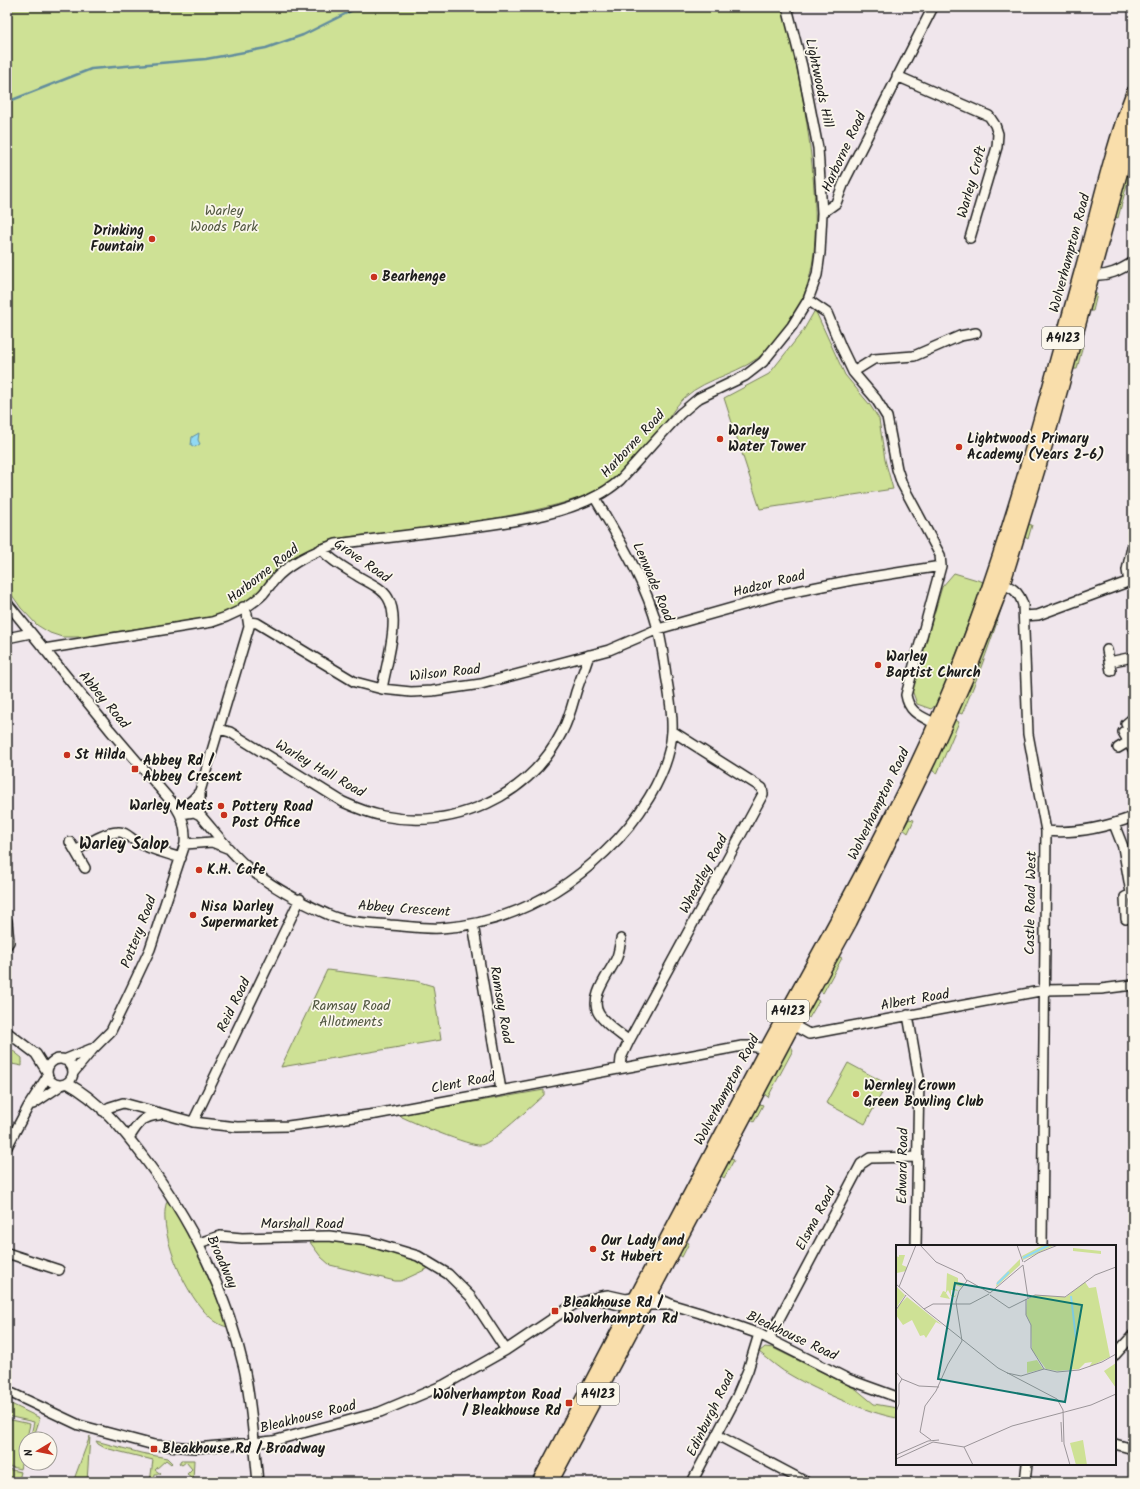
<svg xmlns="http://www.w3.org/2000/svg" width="1140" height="1489" font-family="Kalam,sans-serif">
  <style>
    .green { fill: #cee195; stroke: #757e58 }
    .water { fill: #91d9f3; stroke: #628d9d }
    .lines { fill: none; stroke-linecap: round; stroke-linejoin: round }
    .stream { stroke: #628d9d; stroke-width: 2.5 }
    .minor-casing { stroke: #1c1c1c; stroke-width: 12 }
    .highway-casing { stroke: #1c1c1c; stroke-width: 16 }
    .minor { stroke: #fbf7ec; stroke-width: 9 }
    .highway { stroke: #f9deab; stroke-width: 13 }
    .poi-dot { fill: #c8321e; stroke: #fbf7ec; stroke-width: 1.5 }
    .labels { text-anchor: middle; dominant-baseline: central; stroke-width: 3.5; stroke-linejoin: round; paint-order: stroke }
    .shield { fill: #fbf7ec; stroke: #5f5e5a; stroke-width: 1 }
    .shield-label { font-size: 13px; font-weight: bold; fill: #1c1c1c }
    .street-label { font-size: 14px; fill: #1c1c1c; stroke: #fbf7ec }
    .park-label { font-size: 14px; fill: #515740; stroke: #fbf7ec }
    .poi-label { font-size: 14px; font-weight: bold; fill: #1c1c1c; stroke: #fbf7ec; text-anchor: start }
    .quarter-label { font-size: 16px; font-weight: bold; fill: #1c1c1c; stroke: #fbf7ec }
    .inset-river { fill: none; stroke: #91d9f3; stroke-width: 2 }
    .inset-road { fill: none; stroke: #9b9599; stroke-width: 1 }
    .view { fill: #0f766e; fill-opacity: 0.15; stroke: #0f766e; stroke-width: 2 }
    .inset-edge { fill: none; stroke: #1c1c1c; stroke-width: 2 }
  </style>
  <rect width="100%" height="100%" fill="#f0e6ec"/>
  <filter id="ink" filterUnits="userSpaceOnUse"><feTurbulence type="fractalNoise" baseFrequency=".025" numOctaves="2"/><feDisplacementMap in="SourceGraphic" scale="8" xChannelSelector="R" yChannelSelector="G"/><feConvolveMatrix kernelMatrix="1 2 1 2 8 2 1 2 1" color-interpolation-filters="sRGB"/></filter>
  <g filter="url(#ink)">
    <!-- green -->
    <path class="green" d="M 7,7 L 783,7 C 798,67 810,128 814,189 C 816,222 817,257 806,289 C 799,312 783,335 766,351 C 743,374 708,376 684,398 C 674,408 668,419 661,430 C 656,437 649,443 644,449 C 628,465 613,486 591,494 C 532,515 467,523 405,531 C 379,535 350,534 325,542 C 291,555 277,578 250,599 C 239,607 227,613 214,617 L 81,637 L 62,637 L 50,633 L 37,625 L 21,608 L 7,588 Z
      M 1127,165 L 1132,166 L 1118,218 L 1112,216 Z
      M 1091,293 L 1097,294 L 1093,311 L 1091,311 L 1087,308 Z
      M 815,310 L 845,375 L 870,405 L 879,419 L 885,460 L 893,489 L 760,509 L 724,398 L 769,374 L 803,331 Z
      M 1077,345 L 1083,345 L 1077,369 L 1073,369 Z
      M 1026,524 L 1032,525 L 1028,539 L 1023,536 Z
      M 954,573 L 984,582 L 937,704 L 931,709 L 917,704 L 912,690 L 942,587 Z
      M 1006,593 C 994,634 979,675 962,714 L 957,712 Z
      M 953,719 L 959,722 L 937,774 L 933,771 L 932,768 Z
      M 909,819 L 914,820 L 908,833 L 903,829 Z
      M 838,956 L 842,958 L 823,993 L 818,989 Z
      M 327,970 L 416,981 L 433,986 L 441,1040 L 281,1067 Z
      M 814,998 L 819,1001 L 809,1018 L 805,1014 Z
      M 790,1044 L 793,1050 L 768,1097 L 764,1094 Z
      M 7,1046 L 22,1058 L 22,1066 L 7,1063 Z
      M 848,1063 L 887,1084 L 865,1124 L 826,1103 Z
      M 544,1090 L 544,1095 C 532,1105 493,1143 481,1145 C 471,1147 409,1121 398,1115 Z
      M 757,1103 L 763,1105 L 754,1122 L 750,1119 Z
      M 729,1159 L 734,1160 L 724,1178 L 720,1175 Z
      M 168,1199 C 192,1241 212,1282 228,1327 C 194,1322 153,1228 168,1199 Z
      M 310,1240 C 350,1240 395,1246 429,1268 L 401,1281 L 395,1281 L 330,1265 L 321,1257 L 309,1241 Z
      M 684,1241 L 689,1243 L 682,1257 L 678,1254 Z
      M 765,1347 L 773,1348 L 856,1389 L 874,1404 L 897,1408 L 897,1418 C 868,1413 818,1391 792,1376 C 780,1370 770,1360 759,1352 Z
      M 7,1402 L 40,1418 L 33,1439 L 30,1439 L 34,1422 L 7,1416 Z
      M 7,1419 L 30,1424 L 20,1469 L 7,1466 Z
      M 90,1436 L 87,1482 L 73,1482 Z
      M 96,1441 L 141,1453 L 167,1458 L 172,1463 L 171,1464 L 166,1460 L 155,1470 L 161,1474 L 155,1474 L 154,1482 L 150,1482 L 153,1460 L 105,1448 L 98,1444 Z
      M 181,1460 L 194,1460 L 193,1482 L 190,1482 L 191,1477 L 187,1474 L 192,1469 L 186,1462 L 182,1465 L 179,1463 Z
      M 7,1469 L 21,1472 L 19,1480 L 40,1482 L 7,1482 Z"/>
    <!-- water -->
    <path class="water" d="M 199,433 L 198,440 L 200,444 L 195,447 L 191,445 L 192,437 Z"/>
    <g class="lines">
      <!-- stream -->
      <path class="stream" d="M 7,102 L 91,69 L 206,59 L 266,48 L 303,35 L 359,7"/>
      <!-- minor casing -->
      <g class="minor-casing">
        <path id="minor" d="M 897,76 L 989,116 L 995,125 L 998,134 L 997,147 L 970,238
          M 822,213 L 836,203 L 845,180 L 933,7
          M 1092,275 C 1108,277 1120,270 1133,262
          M 808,300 L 827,313 L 841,347 L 853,372 L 876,399 L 887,417 L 897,469 L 902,484 L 940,555 L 941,566 L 906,695 C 909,713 921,716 936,724
          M 853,372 L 874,359 L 914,356 L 960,336 L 976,333
          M 321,549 C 332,562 347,569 361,578 C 370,583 382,588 388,598 C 401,619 386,665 382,689
          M 1129,582 L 1127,570 L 1133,543
          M 998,583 C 1011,586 1019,591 1023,605 L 1028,734 L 1046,831 L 1042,1246
          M 7,603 L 110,730 L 176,807 C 184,819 186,830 185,844 L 150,949 L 127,998 L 111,1031 L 93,1049 L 73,1073
          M 1024,616 L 1038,615 L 1133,580
          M 249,622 L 257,623 L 355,682 L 382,689 L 411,692 L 432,691 L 481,684 L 609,650 L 658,629 L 778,595 L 852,580 L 941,566
          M 7,638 L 31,633
          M 44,649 L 212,622 C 229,617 250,607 263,594 C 268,588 273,581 279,575 C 295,560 316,551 336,544 C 371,540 406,535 441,531 C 494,524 580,517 620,480 L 680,414 L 699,398 L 745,376 L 763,362 L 792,326 L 808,300 L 817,275 L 820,253 L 822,213 L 818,148 L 802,66 L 787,7
          M 1107,650 L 1111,671
          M 1109,662 L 1133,657
          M 1126,724 L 1133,718
          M 219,729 L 230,732 L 343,802 C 356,808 369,813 383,816 C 454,830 529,797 562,732 C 569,719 572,706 576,692 C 580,680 585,668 589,655
          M 1123,732 L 1133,750
          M 1118,748 L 1128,742
          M 176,807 C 188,805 193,801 200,791
          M 181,814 L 194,812 L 200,815 C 215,832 229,851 246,866 C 268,884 300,902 327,914 C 345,923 370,923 390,925 C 407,926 425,929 441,928 C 506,924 559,896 605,852 C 636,823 670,775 672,731 C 673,713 669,693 666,675 C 664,660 662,644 658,629 C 646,582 619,539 595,498
          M 200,815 L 200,791 L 249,627 L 247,614 L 243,607
          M 1114,824 L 1123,847 L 1131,893
          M 1046,831 C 1075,834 1106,827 1133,817
          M 70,842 L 85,868
          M 185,844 L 212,842 L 227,848
          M 75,851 C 88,844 102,833 118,832 C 125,831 131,839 137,842 C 150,850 166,853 181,858
          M 1126,919 L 1125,897 L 1133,893
          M 7,921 L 9,942 L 7,945
          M 473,924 L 501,1090
          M 621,939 C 620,945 619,951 617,957 C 611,972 588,997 599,1014 C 606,1025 619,1033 629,1041
          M 908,1015 L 919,1078 L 916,1246
          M 793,1025 L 809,1034 L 1045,990 L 1101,989 L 1133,985
          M 7,1032 L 36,1054 L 46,1070
          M47 1072a13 13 0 1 1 26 0a13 13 0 1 1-26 0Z
          M 64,1060 L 91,1049
          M 620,1068 L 621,1058 L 629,1041 L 763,794 L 762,788 L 672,731
          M 67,1083 C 99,1100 124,1131 145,1159 C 193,1223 226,1290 244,1368 C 252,1405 254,1444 258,1482
          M 33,1104 L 60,1086
          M 103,1111 L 110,1107 L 123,1103 L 193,1122 L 237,1127 L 288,1126 L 376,1114 L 742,1046 L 750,1046 L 767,1049
          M 193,1122 L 300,899
          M 129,1138 C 138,1124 142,1116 159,1115
          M 7,1147 L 28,1107 L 47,1077
          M 199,1243 L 220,1236 L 242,1238 L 329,1236 L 368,1241 L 418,1256 L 448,1274 L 471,1297 L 506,1350
          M 7,1253 L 59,1270
          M 600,1300 L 630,1308 L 645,1305 L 666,1305
          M 769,1338 L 861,1164 L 870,1158 L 917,1157
          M 1115,1355 L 1133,1335
          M 7,1391 L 79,1425 L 154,1445 L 196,1448 L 273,1441 L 380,1412 L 444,1385 L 506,1350 L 573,1305 L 601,1296 L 608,1295 L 626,1299 L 651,1295 L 673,1305 L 700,1313 L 759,1334 L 850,1380 L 897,1397
          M 717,1435 L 806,1482
          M 1115,1444 L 1133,1449
          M 692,1482 L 737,1396 L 748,1370 L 759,1334
          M 1025,1482 L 1027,1464"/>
      </g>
      <!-- highway casing -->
      <g class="highway-casing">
        <path id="highway" d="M 539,1482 C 614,1338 689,1194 766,1050 C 836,921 911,793 964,655 C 1013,530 1046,398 1082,269 C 1098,211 1111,150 1133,93
          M 551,1482 L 793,1025 L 850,922 L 929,760 L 967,676 L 1003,584 L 1046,443 L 1133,127"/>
      </g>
      <!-- minor -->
      <use href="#minor" class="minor"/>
      <!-- highway -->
      <use href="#highway" class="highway"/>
    </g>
  </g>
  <!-- markers -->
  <g class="poi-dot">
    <circle cx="152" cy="239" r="4"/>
    <circle cx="374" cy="277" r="4"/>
    <circle cx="720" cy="439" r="4"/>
    <circle cx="959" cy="447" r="4"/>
    <circle cx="878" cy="665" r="4"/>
    <circle cx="67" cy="755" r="4"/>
    <rect x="131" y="765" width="8" height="8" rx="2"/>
    <circle cx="221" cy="806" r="4"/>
    <circle cx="224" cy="815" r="4"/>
    <circle cx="199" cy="870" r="4"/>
    <circle cx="193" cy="915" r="4"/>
    <circle cx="856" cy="1094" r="4"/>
    <circle cx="593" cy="1249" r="4"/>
    <rect x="551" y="1307" width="8" height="8" rx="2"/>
    <rect x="565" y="1399" width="8" height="8" rx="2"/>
    <rect x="150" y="1445" width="8" height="8" rx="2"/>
  </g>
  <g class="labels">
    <!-- shield labels -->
    <g class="shield">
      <rect x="1042" y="327" width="42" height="22" rx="3"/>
      <rect x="767" y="1000" width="42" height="22" rx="3"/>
      <rect x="577" y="1383" width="42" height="22" rx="3"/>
    </g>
    <g class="shield-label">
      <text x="1063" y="338">A4123</text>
      <text x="788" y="1011">A4123</text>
      <text x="598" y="1394">A4123</text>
    </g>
    <!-- street labels -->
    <g class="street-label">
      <text transform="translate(819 83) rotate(78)">Lightwoods Hill</text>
      <text transform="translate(844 152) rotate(-65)">Harborne Road</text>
      <text transform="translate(972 182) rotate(-74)">Warley Croft</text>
      <text transform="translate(1070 253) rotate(-75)">Wolverhampton Road</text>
      <text transform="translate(633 444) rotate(-47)">Harborne Road</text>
      <text transform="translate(362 561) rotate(35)">Grove Road</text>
      <text transform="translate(263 574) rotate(-38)">Harborne Road</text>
      <text transform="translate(653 582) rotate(67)">Lenwade Road</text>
      <text transform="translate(769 584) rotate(-14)">Hadzor Road</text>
      <text transform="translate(445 673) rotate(-6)">Wilson Road</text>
      <text transform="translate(104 700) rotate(50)">Abbey Road</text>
      <text transform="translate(320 769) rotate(30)">Warley Hall Road</text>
      <text transform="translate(879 804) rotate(-64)">Wolverhampton Road</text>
      <text transform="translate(704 874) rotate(-62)">Wheatley Road</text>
      <text transform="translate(1031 903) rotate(-89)">Castle Road West</text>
      <text transform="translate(404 909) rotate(4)">Abbey Crescent</text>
      <text transform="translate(139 932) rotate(-69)">Pottery Road</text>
      <text transform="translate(915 1000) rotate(-10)">Albert Road</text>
      <text transform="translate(234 1005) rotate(-64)">Reid Road</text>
      <text transform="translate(501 1005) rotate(80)">Ramsay Road</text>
      <text transform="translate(463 1083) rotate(-11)">Clent Road</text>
      <text transform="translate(727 1090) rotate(-62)">Wolverhampton Road</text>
      <text transform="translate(903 1166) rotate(-89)">Edward Road</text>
      <text transform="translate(816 1219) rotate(-62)">Elsma Road</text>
      <text x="302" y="1224">Marshall Road</text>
      <text transform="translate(222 1262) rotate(66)">Broadway</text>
      <text transform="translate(792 1336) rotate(25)">Bleakhouse Road</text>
      <text transform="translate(711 1414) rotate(-64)">Edinburgh Road</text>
      <text transform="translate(308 1417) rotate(-14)">Bleakhouse Road</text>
    </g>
    <!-- park labels -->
    <g class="park-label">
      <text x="224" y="211">Warley<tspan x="224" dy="16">Woods Park</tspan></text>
      <text x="351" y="1006">Ramsay Road<tspan x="351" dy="16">Allotments</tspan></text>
    </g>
    <!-- poi labels -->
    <g class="poi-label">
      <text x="144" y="231" text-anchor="end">Drinking<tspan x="144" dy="16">Fountain</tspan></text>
      <text x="382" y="277">Bearhenge</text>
      <text x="728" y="431">Warley<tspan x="728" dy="16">Water Tower</tspan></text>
      <text x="967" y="439">Lightwoods Primary<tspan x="967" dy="16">Academy (Years 2-6)</tspan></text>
      <text x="886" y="657">Warley<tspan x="886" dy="16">Baptist Church</tspan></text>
      <text x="75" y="755">St Hilda</text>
      <text x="143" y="761">Abbey Rd /<tspan x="143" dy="16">Abbey Crescent</tspan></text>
      <text x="213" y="806" text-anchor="end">Warley Meats</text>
      <text x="232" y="807">Pottery Road<tspan x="232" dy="16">Post Office</tspan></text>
      <text x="207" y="870">K.H. Cafe</text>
      <text x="201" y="907">Nisa Warley<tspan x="201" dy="16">Supermarket</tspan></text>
      <text x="864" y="1086">Wernley Crown<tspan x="864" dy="16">Green Bowling Club</tspan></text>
      <text x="601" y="1241">Our Lady and<tspan x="601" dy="16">St Hubert</tspan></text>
      <text x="563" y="1303">Bleakhouse Rd /<tspan x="563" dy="16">Wolverhampton Rd</tspan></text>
      <text x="561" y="1395" text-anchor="end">Wolverhampton Road<tspan x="561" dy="16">/ Bleakhouse Rd</tspan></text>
      <text x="162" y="1449">Bleakhouse Rd / Broadway</text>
    </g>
    <!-- quarter labels -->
    <g class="quarter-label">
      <text x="124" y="844">Warley Salop</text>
    </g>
  </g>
  <!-- overview -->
  <g transform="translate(896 1245)">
    <rect width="220" height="220" fill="#f0e6ec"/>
    <path d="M 147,0 L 159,0 L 127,15 L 126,11 ZM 177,3 L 205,6 L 205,9 L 177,6 ZM 3,10 L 9,10 L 6,20 L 11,22 L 10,26 L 1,28 L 0,11 L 3,12 ZM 124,14 L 124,20 L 100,42 L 101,37 ZM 51,28 L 62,33 L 62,37 L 68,38 L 65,42 L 60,40 L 58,43 L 63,46 L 55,45 L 55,50 L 59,51 L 62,46 L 59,52 L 55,51 L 52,45 L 50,48 L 54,54 L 44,52 L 47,46 L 50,47 ZM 189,37 L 193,43 L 200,42 L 214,112 L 193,122 L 196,117 L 189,118 L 183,124 L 162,126 L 150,124 L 136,105 L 135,79 L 130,69 L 131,55 L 139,50 L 170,52 ZM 0,41 L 9,50 L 0,63 ZM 11,52 L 46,80 L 40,77 L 30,93 L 28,90 L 24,91 L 16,75 L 7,80 L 0,70 L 2,61 ZM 141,115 L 147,124 L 131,128 L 131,117 ZM 220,118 L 220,143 L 208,126 ZM 187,195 L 191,220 L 180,220 L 174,198 Z" fill="#cee195"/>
    <path class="inset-river" d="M 127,13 L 153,0M 101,39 L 113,27M 175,51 L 180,94"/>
    <path class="inset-road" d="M 24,0 L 40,17 L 66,29 L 71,36M 121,0 L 127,17M 128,17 L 142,8 L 162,0M 127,20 L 132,53M 71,35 L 94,48M 0,39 L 28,64 L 102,123 L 161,154 L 167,165M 3,42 L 20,0M 94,48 L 127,20M 94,50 L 113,63 L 139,50 L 169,52 L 199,30 L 220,22M 130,54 L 130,70 L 135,80 L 135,103 L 148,124 L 161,127 L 183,125 L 206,117 L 220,109M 28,64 L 37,59 L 74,59 L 93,49M 0,65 L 10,50M 0,108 L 0,127M 0,127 L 6,134 L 23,141 L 43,142M 111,128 L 125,131 L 148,124M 167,165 L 168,199 L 174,220M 0,167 L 3,159 L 3,139 L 6,134M 165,177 L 166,197M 35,195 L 24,187 L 29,161 L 40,146 L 52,119 L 66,96 L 60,57 L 63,46 L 71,36M 68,202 L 77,220M 0,210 L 32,196 L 43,195M 0,214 L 37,197 L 68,202 L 116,181 L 195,160 L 220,149"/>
    <path class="view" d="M 59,38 L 186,60 L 169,157 L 42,134 Z"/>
    <rect width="220" height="220" class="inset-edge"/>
  </g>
  <!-- margin -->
  <rect width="1140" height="1489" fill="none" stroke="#fbf7ec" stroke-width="24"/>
  <rect x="12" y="12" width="1116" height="1465" fill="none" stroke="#1c1c1c" stroke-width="1.5" filter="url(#ink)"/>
  <!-- north arrow -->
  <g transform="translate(38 1451) rotate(260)"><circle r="19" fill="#fbf7ec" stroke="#a29f99"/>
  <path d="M0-3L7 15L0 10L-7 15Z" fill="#c8321e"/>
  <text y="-6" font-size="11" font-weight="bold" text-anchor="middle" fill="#1c1c1c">N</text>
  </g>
</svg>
